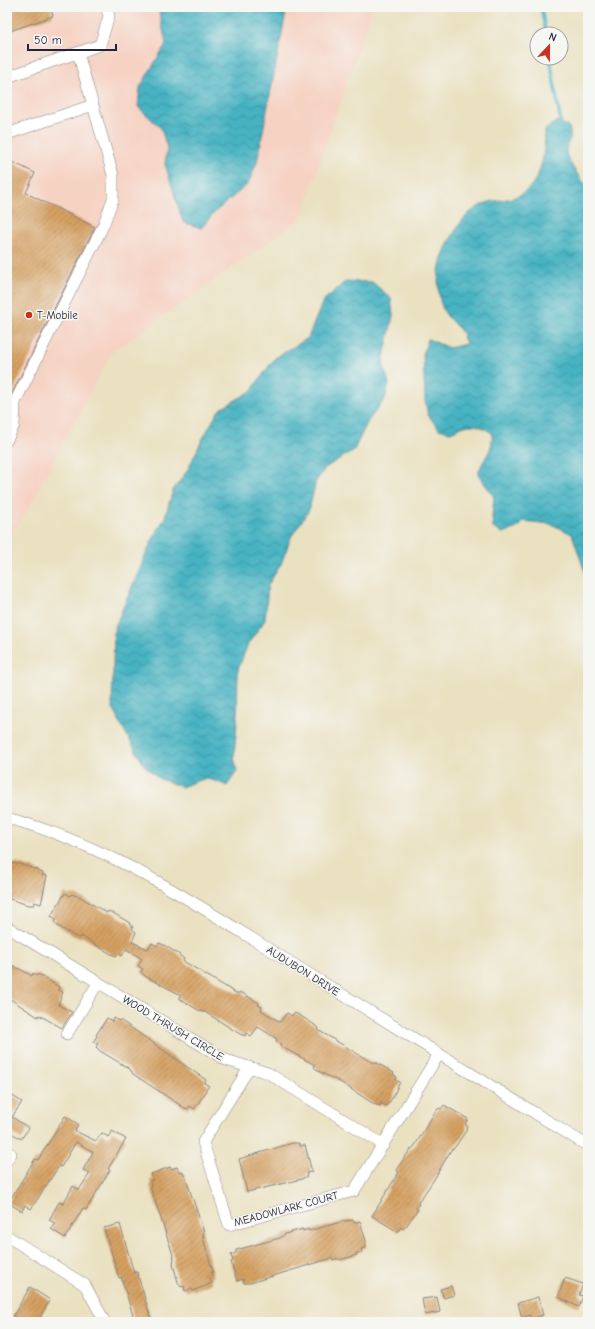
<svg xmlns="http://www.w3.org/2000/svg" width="595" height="1329" font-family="'Comic Neue',sans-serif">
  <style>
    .built { fill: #f6d2c3 }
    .water { fill: url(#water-waves); stroke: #346a7e }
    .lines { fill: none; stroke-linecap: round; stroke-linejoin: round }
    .stream { stroke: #46b3c2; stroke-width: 3.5 }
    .building { fill: url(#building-hatch) }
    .minor-casing { stroke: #86827e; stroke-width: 12 }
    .minor { stroke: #fff; stroke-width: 11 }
    .poi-dot { fill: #c8321e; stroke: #f6f6f2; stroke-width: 1.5 }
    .labels { text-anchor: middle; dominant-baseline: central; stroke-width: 3; stroke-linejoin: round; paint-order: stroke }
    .poi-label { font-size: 11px; fill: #22223b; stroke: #f6f6f2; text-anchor: start }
    .street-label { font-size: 11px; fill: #22223b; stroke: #f6f6f2 }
  </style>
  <defs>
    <pattern id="water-waves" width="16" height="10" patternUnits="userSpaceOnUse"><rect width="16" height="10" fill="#46b3c2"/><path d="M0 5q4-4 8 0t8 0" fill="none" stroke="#3a919f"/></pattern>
    <pattern id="building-hatch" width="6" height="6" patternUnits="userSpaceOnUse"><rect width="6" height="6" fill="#d6a162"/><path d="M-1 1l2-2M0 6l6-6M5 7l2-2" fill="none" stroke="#ad8352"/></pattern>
  </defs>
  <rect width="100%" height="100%" fill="#f6f6f2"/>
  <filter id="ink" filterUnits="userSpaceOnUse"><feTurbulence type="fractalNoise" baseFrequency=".025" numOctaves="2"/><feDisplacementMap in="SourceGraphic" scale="8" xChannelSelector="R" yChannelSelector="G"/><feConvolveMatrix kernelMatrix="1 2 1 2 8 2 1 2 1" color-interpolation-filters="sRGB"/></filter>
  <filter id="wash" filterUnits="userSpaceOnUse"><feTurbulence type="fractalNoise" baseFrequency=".012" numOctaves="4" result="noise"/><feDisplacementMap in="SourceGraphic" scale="16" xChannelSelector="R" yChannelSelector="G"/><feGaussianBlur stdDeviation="0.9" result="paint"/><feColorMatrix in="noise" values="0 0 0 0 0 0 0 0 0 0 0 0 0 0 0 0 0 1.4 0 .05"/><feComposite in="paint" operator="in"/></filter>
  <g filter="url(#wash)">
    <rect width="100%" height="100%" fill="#eae1c1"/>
    <!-- built -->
    <path class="built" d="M 7,7 L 373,7 L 301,219 L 111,353 L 26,513 L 7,541 Z"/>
    <!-- water -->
    <path class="water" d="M 158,7 L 287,7 L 257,162 L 248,184 L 216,211 L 201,228 L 183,222 L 165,164 L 167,148 L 161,128 L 138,107 L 140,87 L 166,44 Z
      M 557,121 L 569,127 C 573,143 567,139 566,151 C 566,161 582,180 588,188 L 588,581 L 572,534 L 551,524 L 523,521 L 517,528 L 503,533 L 493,528 L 492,516 L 494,497 L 478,474 C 483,457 494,452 492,433 C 476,422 468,423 451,432 L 439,429 L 428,415 L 425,401 L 423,354 L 428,339 L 449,348 L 466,344 C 464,339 463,334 460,330 C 454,323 447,318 443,309 C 437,296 437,275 441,262 C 445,246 461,217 475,209 C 490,199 496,202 512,198 C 541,190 545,156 545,130 Z
      M 346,281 L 372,282 L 391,298 L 393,316 L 383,362 L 389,384 L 385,399 L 368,421 L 354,450 L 325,468 L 316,481 L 309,510 L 291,537 L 281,564 L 268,585 L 265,620 L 248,644 L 238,669 L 237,722 L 234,757 L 237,771 L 227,786 C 206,776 203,778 182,787 L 160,779 L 144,765 L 120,723 L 112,705 L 114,629 L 149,547 L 165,517 L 173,490 L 187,471 L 202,440 L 219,410 L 251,391 L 275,358 L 308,338 L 323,301 Z"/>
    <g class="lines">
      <!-- stream -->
      <path class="stream" d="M 541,7 L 546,34
        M 550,58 L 561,124"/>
    </g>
    <g id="blocks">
      <!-- building -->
      <path class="building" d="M 7,7 L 50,7 L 53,16 L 7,32 Z
        M 10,161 L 35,173 L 26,193 L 95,227 L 7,403 L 7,168 Z
        M 7,863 L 19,864 L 38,870 L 38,871 L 43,873 L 42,875 L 47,876 L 41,904 L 34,902 L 34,905 L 28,905 L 7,898 Z
        M 65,893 L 70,896 L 72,894 L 76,896 L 77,895 L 107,913 L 108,911 L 113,913 L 130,923 L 129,924 L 133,927 L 132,929 L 136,932 L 132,942 L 148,949 L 152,943 L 157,946 L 159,943 L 164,945 L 180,955 L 180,956 L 184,959 L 183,961 L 236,993 L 242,993 L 259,1003 L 258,1005 L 262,1007 L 261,1010 L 280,1022 L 287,1013 L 292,1016 L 294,1013 L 299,1015 L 315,1025 L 315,1026 L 319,1028 L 318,1030 L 371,1062 L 377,1063 L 394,1073 L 393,1074 L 397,1077 L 395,1080 L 400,1082 L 391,1100 L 386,1106 L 381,1103 L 380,1106 L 374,1104 L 340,1082 L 318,1071 L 314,1067 L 315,1065 L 280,1046 L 281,1044 L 276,1042 L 277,1039 L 258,1027 L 251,1036 L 246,1033 L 245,1036 L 240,1034 L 205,1012 L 200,1011 L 183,1001 L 179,998 L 181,995 L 145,976 L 141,972 L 143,969 L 138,966 L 142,959 L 126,949 L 122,956 L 118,953 L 116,956 L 111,954 L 81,936 L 80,938 L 74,936 L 58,926 L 54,922 L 56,919 L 51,916 Z
        M 7,962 L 32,976 L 33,973 L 37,976 L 38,974 L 59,987 L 58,990 L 63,992 L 58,1005 L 72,1012 L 62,1028 L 39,1015 L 38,1017 L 7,997 Z
        M 107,1018 L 112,1021 L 114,1018 L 119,1021 L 120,1020 L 206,1080 L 204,1083 L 209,1086 L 205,1091 L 206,1092 L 194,1109 L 190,1106 L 188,1109 L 183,1107 L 133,1074 L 130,1069 L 100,1051 L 96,1047 L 98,1044 L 93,1042 L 97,1036 L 96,1035 Z
        M 11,1095 L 22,1102 L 12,1117 L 29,1128 L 21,1139 L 7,1130 L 7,1101 Z
        M 444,1105 L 468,1119 L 465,1124 L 467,1125 L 466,1131 L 455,1147 L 451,1150 L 433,1181 L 418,1203 L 419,1204 L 416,1208 L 418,1209 L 407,1225 L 403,1229 L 401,1227 L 398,1232 L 372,1216 L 399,1172 L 397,1171 L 399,1166 L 410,1150 L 414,1147 L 435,1112 L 439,1108 L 441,1109 Z
        M 65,1116 L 78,1124 L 75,1131 L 96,1141 L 102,1133 L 108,1137 L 112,1131 L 126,1139 L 108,1169 L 110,1170 L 86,1210 L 83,1208 L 65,1238 L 51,1229 L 55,1223 L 49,1220 L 59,1202 L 63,1204 L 73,1186 L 79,1190 L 90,1173 L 83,1170 L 93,1152 L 76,1142 L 61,1167 L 59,1166 L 31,1209 L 25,1205 L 22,1211 L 8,1203 L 35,1159 L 38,1160 Z
        M 293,1143 L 299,1143 L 300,1146 L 305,1145 L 312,1172 L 306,1173 L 307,1176 L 302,1179 L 247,1192 L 239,1159 Z
        M 170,1167 L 171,1169 L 177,1167 L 179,1172 L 182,1171 L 185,1176 L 204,1232 L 203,1233 L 204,1238 L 203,1238 L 213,1272 L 212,1272 L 213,1277 L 210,1278 L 212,1283 L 193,1291 L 192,1289 L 185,1291 L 184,1286 L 181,1287 L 178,1282 L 173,1264 L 174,1258 L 150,1186 L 151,1186 L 150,1180 L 153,1180 L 151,1174 Z
        M 348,1220 L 348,1221 L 353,1220 L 354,1223 L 360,1221 L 366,1241 L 366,1248 L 361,1249 L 362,1252 L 356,1253 L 357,1255 L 339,1260 L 338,1258 L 333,1260 L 332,1258 L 250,1283 L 244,1283 L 243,1279 L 237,1281 L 231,1262 L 233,1261 L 231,1255 L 236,1253 L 236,1250 L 280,1238 L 285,1234 L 303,1229 L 303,1231 L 308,1229 L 309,1231 Z
        M 120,1224 L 134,1273 L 137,1272 L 152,1322 L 135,1322 L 121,1277 L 119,1278 L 104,1228 Z
        M 565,1278 L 583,1284 L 579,1295 L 583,1296 L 579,1307 L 558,1297 Z
        M 451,1286 L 454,1295 L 444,1298 L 440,1289 Z
        M 30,1287 L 50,1300 L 37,1322 L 24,1322 L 13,1316 Z
        M 437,1297 L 440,1312 L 425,1315 L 422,1299 Z
        M 538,1297 L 543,1315 L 531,1319 L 530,1315 L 522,1318 L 518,1303 Z"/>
    </g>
  </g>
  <g filter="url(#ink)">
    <use href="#blocks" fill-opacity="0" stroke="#86827e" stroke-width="1"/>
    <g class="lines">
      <!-- minor casing -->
      <g class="minor-casing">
        <path id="minor" d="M 7,77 L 100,45 L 109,16 L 106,7
          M 7,134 L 93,105
          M 14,425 L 15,402 L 103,226 L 113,199 L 113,175 L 78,53
          M 7,440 L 14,425 L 7,422
          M 7,818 C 113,846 202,908 293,964 C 392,1025 490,1085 588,1146
          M 7,927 L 226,1060 L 268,1073 L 384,1145
          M 67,1034 L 98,983
          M 249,1068 L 203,1142 L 229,1225 L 354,1191 L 439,1054
          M 7,1152 L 11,1154 L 7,1160
          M 7,1236 L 85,1285 L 105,1322"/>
      </g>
      <!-- minor -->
      <use href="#minor" class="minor"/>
    </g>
  </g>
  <!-- markers -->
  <circle class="poi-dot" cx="29" cy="315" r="4"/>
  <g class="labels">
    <!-- poi labels -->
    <g class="poi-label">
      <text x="37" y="315">T-Mobile</text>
    </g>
    <!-- street labels -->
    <g class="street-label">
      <text transform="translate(303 971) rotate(32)">AUDUBON DRIVE</text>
      <text transform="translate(173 1028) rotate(31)">WOOD THRUSH CIRCLE</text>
      <text transform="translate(286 1209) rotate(-15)">MEADOWLARK COURT</text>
    </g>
  </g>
  <!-- margin -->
  <rect width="595" height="1329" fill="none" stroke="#f6f6f2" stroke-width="24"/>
  <!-- north arrow -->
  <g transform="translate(549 46) rotate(22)"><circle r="19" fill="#f6f6f2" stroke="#a1a1a9"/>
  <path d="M0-3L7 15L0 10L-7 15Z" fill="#c8321e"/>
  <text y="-6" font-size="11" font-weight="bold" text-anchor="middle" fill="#22223b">N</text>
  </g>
  <!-- scale -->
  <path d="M28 44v6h88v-6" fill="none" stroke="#22223b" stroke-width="2"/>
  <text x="34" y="44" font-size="12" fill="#22223b" stroke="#f6f6f2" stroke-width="3" paint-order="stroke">50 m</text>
</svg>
